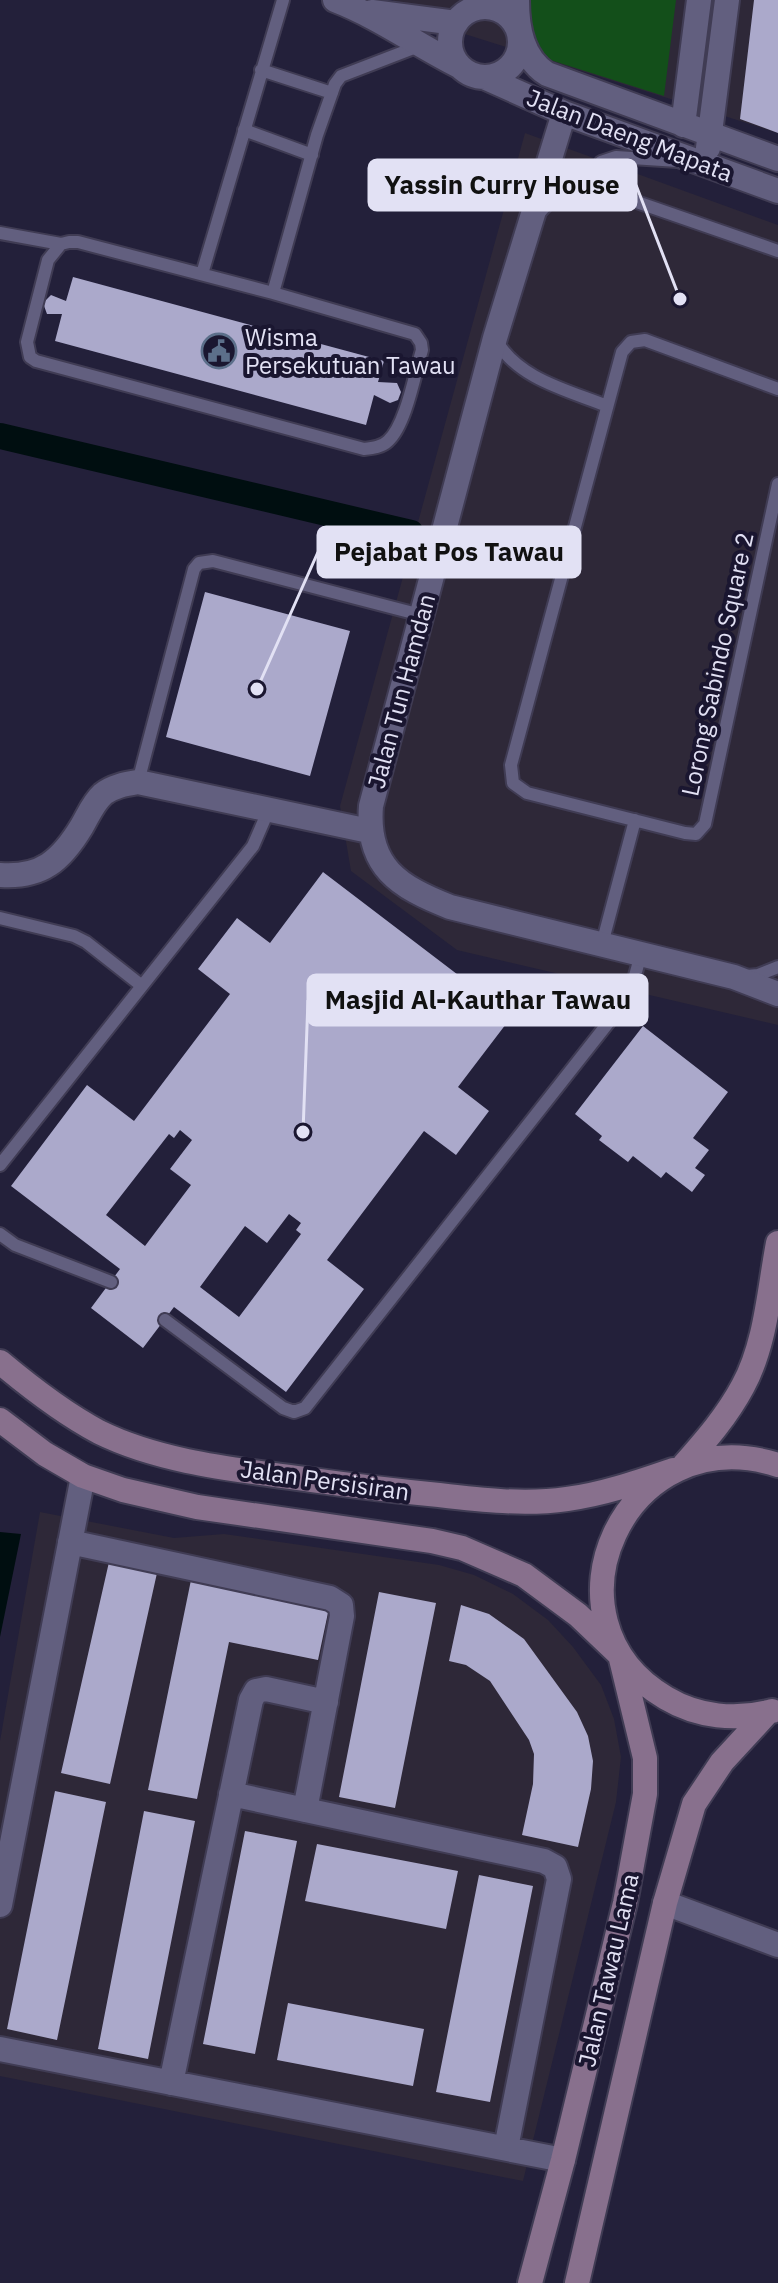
<svg xmlns="http://www.w3.org/2000/svg" width="778" height="2283" font-family="'IBM Plex Sans',sans-serif">
  <style>
    .commercial { fill: #2e2838 }
    .green { fill: #134f1a }
    .water { fill: #000e10 }
    .lines { fill: none; stroke-linecap: round; stroke-linejoin: round }
    .canal { stroke: #000e10; stroke-width: 26 }
    .building { fill: #aba9cb; fill-rule: evenodd }
    .lane-casing { stroke: #403c54; stroke-width: 16 }
    .street-casing { stroke: #403c54; stroke-width: 28 }
    .secondary-casing { stroke: #403c54; stroke-width: 28 }
    .lane { stroke: #625f7f; stroke-width: 12 }
    .street { stroke: #625f7f; stroke-width: 24 }
    .secondary { stroke: #88708d; stroke-width: 24 }
    .labels { text-anchor: middle; dominant-baseline: central; stroke-width: 8; stroke-linejoin: round; paint-order: stroke }
    .street-label { font-size: 24px; fill: #e2e1f4; stroke: #1a1630 }
    .poi-label { font-size: 24px; fill: #e2e1f4; stroke: #1a1630; text-anchor: start }
    .leader { fill: none; stroke: #e2e1f4; stroke-width: 3 }
    .callout-dot { fill: #e2e1f4; stroke: #1a1630; stroke-width: 3 }
    .callout { fill: #e2e1f4; stroke: #e2e1f4; stroke-width: 3 }
    .callout-label { font-size: 26px; text-anchor: middle; font-weight: bold; fill: #111 }
  </style>
  <rect width="100%" height="100%" fill="#23203a"/>
  <!-- commercial -->
  <path class="commercial" d="M 393,0 L 778,0 L 778,133 L 398,13 Z
    M 525,133 L 778,225 L 778,1025 L 457,950 L 351,871 L 340,806 Z
    M 40,1512 L 174,1538 L 224,1534 L 439,1565 L 474,1575 L 513,1594 L 548,1620 L 573,1647 L 601,1685 L 614,1719 L 621,1757 L 616,1802 L 523,2181 L 0,2076 L 0,1741 Z"/>
  <!-- green -->
  <path class="green" d="M 531,0 L 676,0 L 664,96 L 525,52 Z"/>
  <!-- water -->
  <path class="water" d="M 0,1532 L 21,1534 L 0,1637 Z"/>
  <g class="lines">
    <!-- canal -->
    <path class="canal" d="M 0,436 L 411,533"/>
  </g>
  <!-- building -->
  <path class="building" d="M 754,0 L 778,0 L 778,133 L 740,119 Z
    M 73,277 L 384,361 L 378,382 L 397,383 L 401,392 L 398,400 L 390,403 L 374,395 L 366,425 L 55,341 L 62,314 L 47,314 L 43,303 L 51,295 L 66,301 Z
    M 205,592 L 350,631 L 310,776 L 166,737 Z
    M 323,872 L 512,1016 L 458,1087 L 489,1111 L 456,1155 L 424,1131 L 327,1260 L 364,1289 L 286,1392 L 174,1307 L 143,1348 L 91,1308 L 120,1269 L 11,1186 L 87,1085 L 134,1121 L 230,994 L 198,969 L 237,918 L 270,943 ZM 180,1130 L 192,1140 L 170,1169 L 191,1185 L 145,1246 L 106,1215 L 169,1134 L 174,1138 ZM 289,1214 L 301,1223 L 296,1230 L 301,1234 L 239,1317 L 200,1287 L 245,1226 L 267,1243 Z
    M 643,1026 L 728,1092 L 693,1138 L 709,1150 L 695,1168 L 705,1175 L 692,1192 L 666,1172 L 661,1178 L 633,1156 L 628,1162 L 599,1140 L 602,1136 L 575,1114 Z
    M 109,1562 L 157,1573 L 110,1784 L 61,1773 Z
    M 191,1580 L 329,1608 L 318,1660 L 229,1642 L 197,1799 L 148,1790 Z
    M 379,1592 L 436,1603 L 395,1808 L 339,1797 Z
    M 461,1605 L 489,1614 L 524,1639 L 577,1712 L 588,1736 L 593,1761 L 591,1789 L 578,1847 L 522,1835 L 533,1784 L 534,1754 L 529,1740 L 490,1681 L 466,1665 L 449,1661 Z
    M 55,1791 L 106,1802 L 57,2040 L 7,2029 Z
    M 144,1811 L 195,1821 L 148,2059 L 98,2049 Z
    M 245,1831 L 297,1841 L 255,2054 L 203,2044 Z
    M 317,1844 L 458,1871 L 446,1929 L 305,1901 Z
    M 479,1875 L 533,1886 L 490,2102 L 436,2092 Z
    M 288,2003 L 424,2029 L 413,2086 L 277,2060 Z"/>
  <g class="lines">
    <!-- lane casing -->
    <g class="lane-casing">
      <path id="lane" d="M 261,70 L 332,93
        M 244,130 L 312,155
        M 678,161 L 616,157 L 601,162 L 595,176 L 600,187 L 605,191 L 778,251
        M 540,212 C 558,190 579,190 606,193
        M 0,233 L 61,244
        M 69,242 L 78,242 L 273,293 L 415,334 L 421,343 L 422,350 C 415,373 406,425 388,441 C 382,447 373,448 364,449 L 36,361 L 30,357 L 27,342 L 48,260 L 61,244 Z
        M 202,274 L 283,0
        M 273,293 L 317,135 L 335,84 L 341,76 L 419,46
        M 496,340 C 518,379 567,390 607,406
        M 778,389 L 645,340 L 631,342 L 622,352 L 511,765 L 513,783 L 527,793 L 685,833 L 696,834 L 705,824 L 778,484
        M 138,782 L 194,569 L 199,563 L 213,561 L 421,615
        M 0,918 L 74,936 L 86,942 L 142,986
        M 602,944 L 635,820
        M 747,976 L 758,975 L 778,967
        M 0,1165 L 253,846 L 269,809
        M 0,1234 L 15,1245 L 111,1282
        M 165,1320 L 283,1408 L 294,1412 L 305,1408 L 623,1004 L 631,990 L 641,954"/>
    </g>
    <!-- street casing -->
    <g class="street-casing">
      <path id="street" d="M 335,0 C 379,17 417,45 459,66
        M 517,0 C 517,28 522,58 547,74 L 778,159
        M450 42a35 35 0 1 1 70 0a35 35 0 1 1-70 0Z
        M 372,12 L 456,23
        M 484,77 L 564,113 L 778,191
        M 564,113 L 495,338 L 371,806 C 366,867 399,887 450,907 L 734,977 L 778,994
        M 683,125 L 699,0
        M 708,148 L 727,0
        M 0,875 C 41,878 61,861 82,826 C 88,816 93,803 103,794 C 113,786 126,784 138,782 L 369,831
        M 70,1542 L 330,1598 L 341,1605 L 342,1616 L 305,1810
        M 231,1794 L 544,1861 L 555,1867 L 559,1879 L 506,2148
        M 665,1903 L 778,1945
        M 0,1905 L 83,1476
        M 0,2049 L 563,2160
        M 171,2083 L 251,1700 L 256,1691 L 266,1689 L 326,1702"/>
    </g>
    <!-- secondary casing -->
    <g class="secondary-casing">
      <path id="secondary" d="M 0,1362 C 31,1388 63,1413 99,1432 C 164,1464 242,1470 312,1480 C 355,1486 397,1491 439,1495 C 481,1500 525,1505 567,1499 C 604,1494 638,1482 673,1470
        M 0,1420 L 45,1454 L 83,1476 L 123,1490 L 197,1507 L 432,1541 L 462,1548 L 524,1575 L 578,1615 L 620,1655 L 645,1758 L 645,1794 L 625,1903 L 563,2160 L 530,2283
        M 684,1465 C 706,1440 727,1416 743,1386 C 766,1344 769,1290 778,1243
        M 772,1711 C 736,1721 698,1717 666,1698 C 533,1620 625,1416 778,1465
        M 577,2283 L 665,1903 L 694,1804 L 722,1762 L 768,1712"/>
    </g>
    <!-- lane -->
    <use href="#lane" class="lane"/>
    <!-- street -->
    <use href="#street" class="street"/>
    <!-- secondary -->
    <use href="#secondary" class="secondary"/>
  </g>
  <!-- icons -->
  <defs>
    <g id="civic-ring" transform="scale(1.8)"><circle r="9.5" fill="#1a1630" stroke="#5c6f8a" stroke-width="1.5"/><path d="M-.6-6.5H3V-4.5H.6V-3L4-1V1h2V6H-6V1h2V-1L-.6-3ZM-1.2 2.5V6h2.4V2.5Z" fill="#5c6f8a"/></g>
  </defs>
  <g fill-rule="evenodd">
    <use href="#civic-ring" x="219" y="351"/>
  </g>
  <g class="labels">
    <!-- street labels -->
    <g class="street-label">
      <text transform="translate(630 135) rotate(21)">Jalan Daeng Mapata</text>
      <text transform="translate(717 664) rotate(-78)">Lorong Sabindo Square 2</text>
      <text transform="translate(401 691) rotate(-75)">Jalan Tun Hamdan</text>
      <text transform="translate(325 1480) rotate(8)">Jalan Persisiran</text>
      <text transform="translate(608 1970) rotate(-77)">Jalan Tawau Lama</text>
    </g>
    <!-- poi labels -->
    <g class="poi-label">
      <text x="245" y="337">Wisma<tspan x="245" dy="28">Persekutuan Tawau</tspan></text>
    </g>
  </g>
  <!-- callouts -->
  <path class="leader" d="M680 299L636 185M257 689L318 552M303 1132L308 1000"/>
  <g class="callout-dot">
    <circle cx="680" cy="299" r="8"/>
    <circle cx="257" cy="689" r="8"/>
    <circle cx="303" cy="1132" r="8"/>
  </g>
  <g class="callout">
    <rect x="369" y="160" width="267" height="50" rx="8"/>
    <rect x="318" y="527" width="262" height="50" rx="8"/>
    <rect x="308" y="975" width="339" height="50" rx="8"/>
  </g>
  <g class="callout-label">
    <text x="502" y="194">Yassin Curry House</text>
    <text x="449" y="561">Pejabat Pos Tawau</text>
    <text x="478" y="1009">Masjid Al-Kauthar Tawau</text>
  </g>
</svg>
